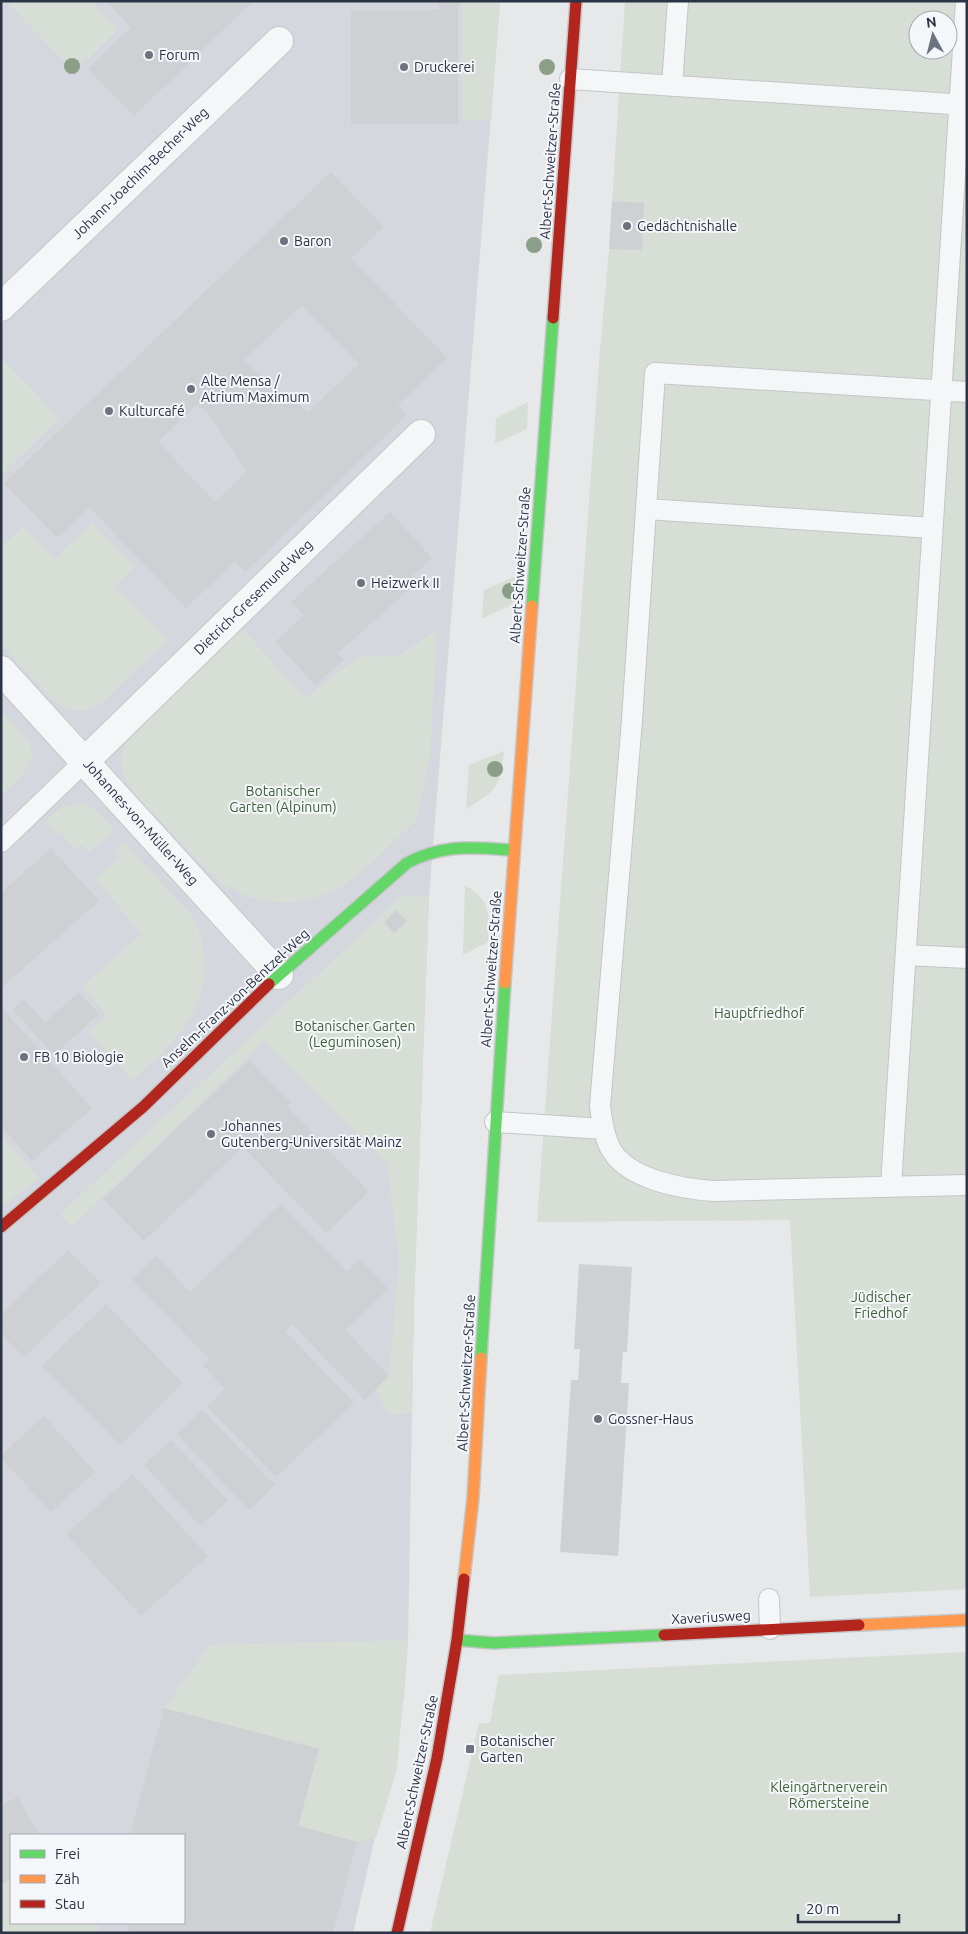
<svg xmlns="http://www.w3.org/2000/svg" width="968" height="1934" font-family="Ubuntu,sans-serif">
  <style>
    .built { fill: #d4d7dd; fill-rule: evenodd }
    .green { fill: #d6ded6; fill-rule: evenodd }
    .building { fill: #ced0d3; fill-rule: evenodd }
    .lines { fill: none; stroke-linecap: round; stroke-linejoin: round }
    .lane-casing { stroke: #c4c6c8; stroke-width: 22 }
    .street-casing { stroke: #c4c6c8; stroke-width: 30 }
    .fast-casing { stroke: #c4c6c8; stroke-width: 14 }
    .slow-casing { stroke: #c4c6c8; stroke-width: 14 }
    .jam-casing { stroke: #c4c6c8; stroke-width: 14 }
    .lane { stroke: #f5f6f7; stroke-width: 20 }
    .street { stroke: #f5f6f7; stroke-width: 28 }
    .fast { stroke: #63d668; stroke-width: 11 }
    .slow { stroke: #ff974d; stroke-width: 11 }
    .jam { stroke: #b3261e; stroke-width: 11 }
    .tree { fill: #8a9e88 }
    .poi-dot { fill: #6c737f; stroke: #f4f6f9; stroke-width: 2 }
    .labels { text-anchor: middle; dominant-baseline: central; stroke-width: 4; stroke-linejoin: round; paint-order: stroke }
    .poi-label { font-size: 14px; fill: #2b3445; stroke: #f4f6f9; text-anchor: start }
    .street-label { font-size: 14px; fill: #2b3445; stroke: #f4f6f9 }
    .park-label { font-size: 14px; fill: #3f6138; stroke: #f4f6f9 }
  </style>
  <rect width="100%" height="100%" fill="#e6e8ea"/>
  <!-- built -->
  <path class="built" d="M 1,1 L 500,1 L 429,897 L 414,1302 L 408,1640 L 404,1697 L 393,1758 L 353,1933 L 1,1933 ZM 11,1835 L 184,1835 L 184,1923 L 11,1923 Z"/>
  <!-- green -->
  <path class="green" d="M 6,1 L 91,1 L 118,29 L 74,72 Z
    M 462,1 L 500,1 L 491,119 L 462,120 Z
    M 625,1 L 967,1 L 967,1589 L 810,1597 L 790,1220 L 537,1222 L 600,350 L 609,249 ZM 918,20 L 948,20 L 948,50 L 918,50 Z
    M 2,359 L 60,418 L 1,475 L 1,360 Z
    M 528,402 L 527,429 L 495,444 L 496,418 Z
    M 92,523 L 135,567 L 115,587 L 167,640 L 103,702 L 87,710 L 75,710 L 63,707 L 51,698 L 1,644 L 1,547 L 23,526 L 55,558 Z
    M 516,576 L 514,603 L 482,619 L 484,590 Z
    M 240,626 L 305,698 L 358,657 L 400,655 L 437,630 L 430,755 L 417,820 L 369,865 L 339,889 L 314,899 L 284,903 L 251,898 L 220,883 L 138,798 C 120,776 117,764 127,736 Z
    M 1,711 C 36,747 47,756 4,793 L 1,791 Z
    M 504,751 C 500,788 497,790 466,809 L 469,765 Z
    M 81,803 L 97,811 L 114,830 L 89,852 L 82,844 L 76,850 L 60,832 L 57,835 L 45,821 L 62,807 Z
    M 124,842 C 140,859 155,876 170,893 C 177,900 185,907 191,915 C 199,926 203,942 204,955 C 210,1014 171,1044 132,1081 L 89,1031 L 107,1016 L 82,986 L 142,934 L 95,879 L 120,857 L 115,850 Z
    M 465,885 C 492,901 489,914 488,942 L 463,955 Z
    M 402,896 L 429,897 L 414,1302 L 412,1413 L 388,1415 L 376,1390 L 389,1376 L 399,1261 L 387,1163 L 264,1042 L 72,1227 L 60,1214 Z
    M 1,1135 L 39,1178 L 1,1208 Z
    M 408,1640 L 397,1769 L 376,1838 L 357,1842 L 298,1826 L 318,1749 L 164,1708 L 210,1645 Z
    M 967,1652 L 967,1933 L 430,1933 L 479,1723 L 490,1723 L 499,1675 Z
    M 11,1879 L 11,1923 L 99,1923 L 98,1933 L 1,1933 L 1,1884 Z"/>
  <!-- building -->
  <path class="building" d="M 106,1 L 253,1 L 134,116 L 88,69 L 131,27 Z
    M 439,1 L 458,1 L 458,124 L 351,124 L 351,11 L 439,10 Z
    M 331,172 L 384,227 L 351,258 L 447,358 L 398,405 L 407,415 L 245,572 L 235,562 L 186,608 L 89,507 L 57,538 L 4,483 ZM 302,305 L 359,364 L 308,412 L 256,372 L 244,360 ZM 198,404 L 211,417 L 247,471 L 215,502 L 158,442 Z
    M 612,201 L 644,203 L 642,250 L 609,249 Z
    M 390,512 L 432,558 L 408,580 L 413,586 L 338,653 L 344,659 L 315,685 L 275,642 L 304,615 L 291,602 Z
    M 51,848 L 99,901 L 1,988 L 1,893 Z
    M 396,910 L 407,921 L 394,933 L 384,922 Z
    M 79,992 L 99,1014 L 54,1055 L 13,1010 L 24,999 L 45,1022 Z
    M 1,1007 L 92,1108 L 32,1161 L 1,1126 Z
    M 249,1060 L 291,1103 L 287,1106 L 369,1192 L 326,1233 L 243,1147 L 144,1241 L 103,1199 Z
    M 281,1204 L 347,1272 L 359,1259 L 388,1289 L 345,1330 L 389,1376 L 365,1400 L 292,1324 L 285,1331 L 354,1403 L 276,1477 L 207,1406 L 225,1389 L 203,1365 L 209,1359 L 132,1279 L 156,1256 L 190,1292 Z
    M 68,1250 L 101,1283 L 24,1357 L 1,1334 L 1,1314 Z
    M 579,1264 L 632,1267 L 627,1352 L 623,1352 L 621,1383 L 629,1383 L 618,1556 L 560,1552 L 571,1380 L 578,1380 L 580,1349 L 574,1349 Z
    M 106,1304 L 183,1383 L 120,1445 L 42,1366 Z
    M 202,1410 L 275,1485 L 249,1510 L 177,1434 Z
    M 44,1416 L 95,1472 L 51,1512 L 1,1458 L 1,1455 Z
    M 171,1440 L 228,1501 L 200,1526 L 144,1465 Z
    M 133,1474 L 208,1556 L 141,1616 L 66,1534 Z
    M 164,1708 L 319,1749 L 298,1826 L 357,1842 L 333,1933 L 127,1933 L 130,1923 L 184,1923 L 184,1835 L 130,1835 Z
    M 18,1797 L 39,1835 L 11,1835 L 11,1879 L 1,1884 L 1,1805 Z"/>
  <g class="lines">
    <!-- lane casing -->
    <g class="lane-casing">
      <path id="lane" d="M 570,79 L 967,105
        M 672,86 L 678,1
        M 967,392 L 655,373 L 632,720 L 600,1106 C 602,1120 604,1139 612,1151 C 630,1180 683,1189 714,1191 L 967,1185
        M 646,509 L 932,528
        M 1,842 L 85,761
        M 906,955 L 967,958
        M 495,1122 L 604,1129
        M 891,1186 L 966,1
        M 769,1599 L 770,1629"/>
    </g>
    <!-- street casing -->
    <g class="street-casing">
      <path id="street" d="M 1,307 L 279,41
        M 1,670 L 279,975
        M 85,761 L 421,434"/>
    </g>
    <!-- fast casing -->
    <g class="fast-casing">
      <path id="fast" d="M 532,606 L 553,318
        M 269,984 L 407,863 C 445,843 473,848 514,850
        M 481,1358 L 505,983
        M 457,1640 L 493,1643 L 664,1635"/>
    </g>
    <!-- slow casing -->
    <g class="slow-casing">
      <path id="slow" d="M 505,983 L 532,606
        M 464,1579 L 473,1498 L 481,1358
        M 859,1625 L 967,1620"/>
    </g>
    <!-- jam casing -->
    <g class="jam-casing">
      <path id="jam" d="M 553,318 L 576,1
        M 1,1227 L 143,1107 L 269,984
        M 664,1635 L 859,1625
        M 397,1933 L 437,1758 L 457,1640 L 464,1579"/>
    </g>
    <!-- lane -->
    <use href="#lane" class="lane"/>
    <!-- street -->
    <use href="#street" class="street"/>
    <!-- fast -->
    <use href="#fast" class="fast"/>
    <!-- slow -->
    <use href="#slow" class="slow"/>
    <!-- jam -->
    <use href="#jam" class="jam"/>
  </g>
  <!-- trees -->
  <g class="tree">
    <circle cx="72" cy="66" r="8"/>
    <circle cx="547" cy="67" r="8"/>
    <circle cx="534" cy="245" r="8"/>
    <circle cx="510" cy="591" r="8"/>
    <circle cx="495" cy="769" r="8"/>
  </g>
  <!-- markers -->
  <g class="poi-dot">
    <circle cx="149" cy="55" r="5"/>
    <circle cx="404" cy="67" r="5"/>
    <circle cx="627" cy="226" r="5"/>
    <circle cx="284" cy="241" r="5"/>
    <circle cx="191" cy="389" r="5"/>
    <circle cx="109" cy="411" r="5"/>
    <circle cx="361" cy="583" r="5"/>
    <circle cx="24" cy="1057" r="5"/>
    <circle cx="211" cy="1134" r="5"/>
    <circle cx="598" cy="1419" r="5"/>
    <rect x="465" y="1744" width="10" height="10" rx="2.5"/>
  </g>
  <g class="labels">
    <!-- poi labels -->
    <g class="poi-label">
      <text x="159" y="55">Forum</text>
      <text x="414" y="67">Druckerei</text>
      <text x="637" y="226">Gedächtnishalle</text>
      <text x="294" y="241">Baron</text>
      <text x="201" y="381">Alte Mensa /<tspan x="201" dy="16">Atrium Maximum</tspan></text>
      <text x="119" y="411">Kulturcafé</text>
      <text x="371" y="583">Heizwerk II</text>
      <text x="34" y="1057">FB 10 Biologie</text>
      <text x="221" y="1126">Johannes<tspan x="221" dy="16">Gutenberg-Universität Mainz</tspan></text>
      <text x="608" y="1419">Gossner-Haus</text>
      <text x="480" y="1741">Botanischer<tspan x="480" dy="16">Garten</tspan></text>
    </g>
    <!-- street labels -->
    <g class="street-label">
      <text transform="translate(550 161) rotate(-86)">Albert-Schweitzer-Straße</text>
      <text transform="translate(140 173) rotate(-44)">Johann-Joachim-Becher-Weg</text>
      <text transform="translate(520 565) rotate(-86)">Albert-Schweitzer-Straße</text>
      <text transform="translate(253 597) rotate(-44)">Dietrich-Gresemund-Weg</text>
      <text transform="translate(141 822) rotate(48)">Johannes-von-Müller-Weg</text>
      <text transform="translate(491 969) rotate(-86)">Albert-Schweitzer-Straße</text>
      <text transform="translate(235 998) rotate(-43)">Anselm-Franz-von-Bentzel-Weg</text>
      <text transform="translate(466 1373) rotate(-87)">Albert-Schweitzer-Straße</text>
      <text transform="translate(711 1617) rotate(-3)">Xaveriusweg</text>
      <text transform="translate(417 1772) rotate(-78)">Albert-Schweitzer-Straße</text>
    </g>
    <!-- park labels -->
    <g class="park-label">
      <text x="283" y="791">Botanischer<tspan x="283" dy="16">Garten (Alpinum)</tspan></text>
      <text x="759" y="1013">Hauptfriedhof</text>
      <text x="355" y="1026">Botanischer Garten<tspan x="355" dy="16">(Leguminosen)</tspan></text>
      <text x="881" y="1297">Jüdischer<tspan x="881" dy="16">Friedhof</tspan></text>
      <text x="829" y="1787">Kleingärtnerverein<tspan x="829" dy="16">Römersteine</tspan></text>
    </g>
  </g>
  <!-- border -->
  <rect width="968" height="1934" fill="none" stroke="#2b3445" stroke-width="5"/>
  <!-- legend -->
  <rect x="10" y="1834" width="175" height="90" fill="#f4f6f9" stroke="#a4a8b1"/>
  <rect x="20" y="1850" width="25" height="8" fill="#63d668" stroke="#a4a8b1"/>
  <text x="55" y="1859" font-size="15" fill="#2b3445">Frei</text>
  <rect x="20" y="1875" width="25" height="8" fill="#ff974d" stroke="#a4a8b1"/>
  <text x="55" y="1884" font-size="15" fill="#2b3445">Zäh</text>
  <rect x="20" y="1900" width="25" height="8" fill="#b3261e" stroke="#a4a8b1"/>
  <text x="55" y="1909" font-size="15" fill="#2b3445">Stau</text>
  <!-- north arrow -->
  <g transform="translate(933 35) rotate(353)"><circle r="24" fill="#f4f6f9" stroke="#a4a8b1"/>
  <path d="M0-4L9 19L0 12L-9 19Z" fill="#6c737f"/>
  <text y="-8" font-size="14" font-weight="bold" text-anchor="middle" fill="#2b3445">N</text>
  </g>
  <!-- scale -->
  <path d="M798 1914v8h101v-8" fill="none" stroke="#2b3445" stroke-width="2.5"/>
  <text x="806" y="1914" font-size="15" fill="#2b3445" stroke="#f4f6f9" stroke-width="4" paint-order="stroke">20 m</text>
</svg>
